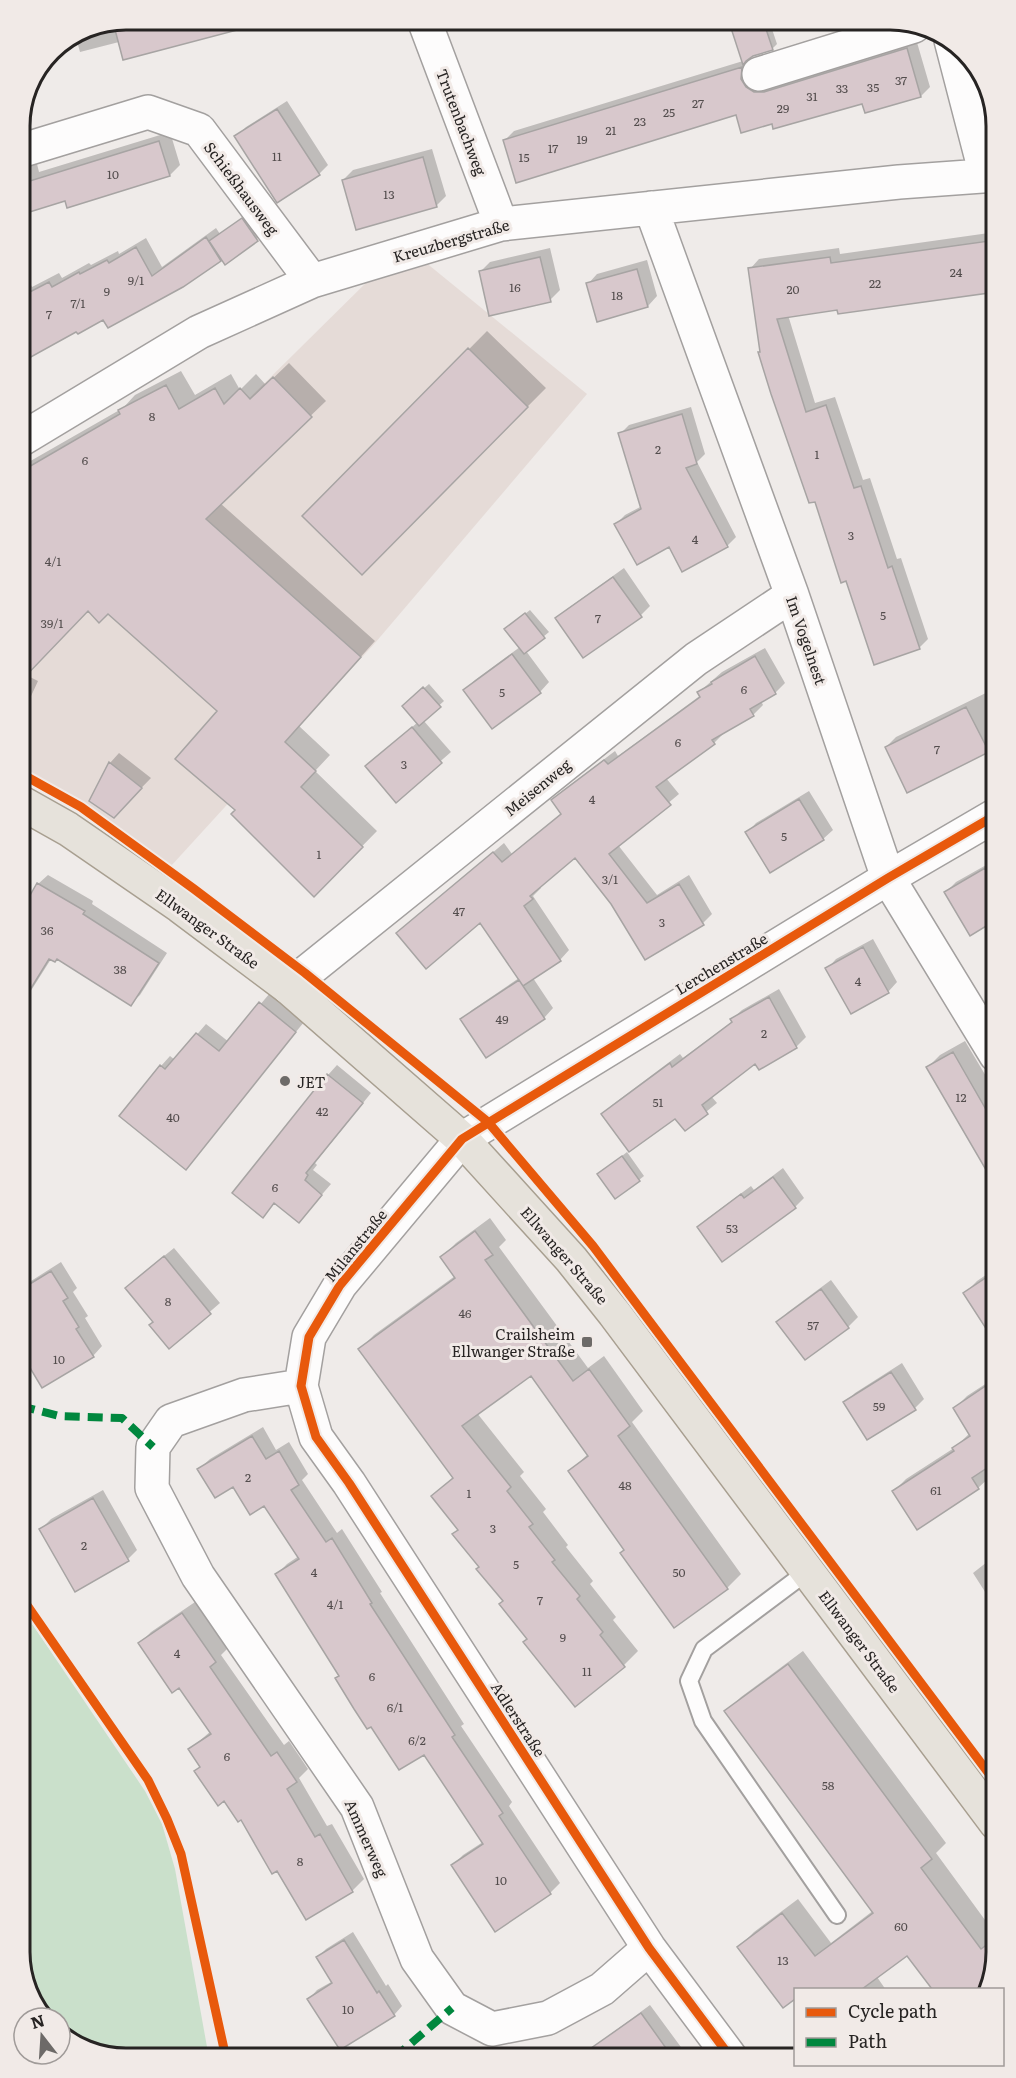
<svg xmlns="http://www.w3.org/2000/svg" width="1016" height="2078" font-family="Literata,serif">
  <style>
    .built { fill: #e5dbd7 }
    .green { fill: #cae0cb }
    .shadow { fill: #0003 }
    .building { fill: #d8c8cc; stroke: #a7a4a3; stroke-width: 1.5 }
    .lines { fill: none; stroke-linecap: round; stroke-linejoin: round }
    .service-casing { stroke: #a3a09f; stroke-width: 20 }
    .minor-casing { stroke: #a3a09f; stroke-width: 36 }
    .primary-casing { stroke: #a89f90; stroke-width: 36 }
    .service { stroke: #fdfcfc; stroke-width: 16 }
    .minor { stroke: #fdfcfc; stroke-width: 33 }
    .primary { stroke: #e6e2db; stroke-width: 33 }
    .quiet { stroke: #00873e; stroke-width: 8; stroke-dasharray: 15 8; stroke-linecap: butt }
    .cycleway-casing { stroke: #f1eae7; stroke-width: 13 }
    .cycleway { stroke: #e8590c; stroke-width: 9 }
    .poi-dot { fill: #6d6a68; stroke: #f1eae7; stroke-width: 2 }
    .labels { text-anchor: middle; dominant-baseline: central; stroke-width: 6; stroke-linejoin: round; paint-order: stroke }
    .number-label { font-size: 12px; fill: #534d4d }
    .street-label { font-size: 15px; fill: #272423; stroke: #f1eae7 }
    .poi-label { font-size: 15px; fill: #272423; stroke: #f1eae7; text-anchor: start }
    .rim { fill: none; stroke: #272423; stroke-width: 3 }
  </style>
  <rect width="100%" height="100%" fill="#efebe9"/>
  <!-- built -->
  <path class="built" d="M 419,257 L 587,394 L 375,643 L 171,866 L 20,770 L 20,625 L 381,268 Z"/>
  <!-- green -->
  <path class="green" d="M 20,1606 L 145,1791 L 162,1824 L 175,1869 L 209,2058 L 119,2058 L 61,2037 L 60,2018 L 47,2018 L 27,1993 L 20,1952 Z"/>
  <!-- shadow -->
  <path class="shadow" d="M 126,20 L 272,20 L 124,58 L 119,42 L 80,52 L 75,34 L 85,27 Z
    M 752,20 L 769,20 L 777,44 L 772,49 L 751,56 L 750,69 L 916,39 L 930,87 L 921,96 L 863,102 L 773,122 L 737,113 L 504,141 L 514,131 L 743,61 L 733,29 L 737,24 Z
    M 849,20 L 866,20 L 851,24 Z
    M 287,101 L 328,165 L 319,174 L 236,137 L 246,127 Z
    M 170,132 L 180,165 L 170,175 L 66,199 L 20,213 L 20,169 L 37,164 L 39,172 Z
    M 432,149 L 446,196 L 436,206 L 343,180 L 353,170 Z
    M 247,215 L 262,235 L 226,262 L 222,258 L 77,330 L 31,355 L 20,364 L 20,265 L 32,287 L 59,273 L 62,278 L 89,263 L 91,265 L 118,251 L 119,254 L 146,238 L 162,267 L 216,228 L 220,234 Z
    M 996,232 L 996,290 L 839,312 L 838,308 L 788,315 L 815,403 L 835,397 L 863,480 L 870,478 L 897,559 L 901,558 L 928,639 L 919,648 L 846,579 L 761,351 L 750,269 L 759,259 L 839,248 L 840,254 Z
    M 550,248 L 560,290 L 550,300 L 480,272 L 490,262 Z
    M 647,260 L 657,296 L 648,306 L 588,284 L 597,274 Z
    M 487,331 L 546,388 L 362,573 L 304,516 Z
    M 289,363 L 326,401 L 220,503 L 375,641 L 299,726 L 330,755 L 315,771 L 377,831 L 329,880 L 219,711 L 108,612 L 88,609 L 25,674 L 20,664 L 20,467 L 123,408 L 135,395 L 181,371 L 195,395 L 231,374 L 240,390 L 256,374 L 266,385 Z
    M 691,407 L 705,454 L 697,462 L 736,537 L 727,546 L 616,524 L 625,515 L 642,506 L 620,434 L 629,425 Z
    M 624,568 L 650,606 L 641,615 L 557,619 L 567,609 Z
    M 530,610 L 549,632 L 526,651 L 549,682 L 540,692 L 465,690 L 475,680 L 520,647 L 511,625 Z
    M 765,648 L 785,683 L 775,693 L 761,701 L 763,705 L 753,715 L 723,732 L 724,733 L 714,743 L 666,778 L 679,794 L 618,845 L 657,895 L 689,875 L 712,914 L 703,923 L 612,903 L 576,856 L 539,886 L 541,888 L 533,896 L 569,950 L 560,960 L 533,978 L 553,1008 L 544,1018 L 462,1019 L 472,1010 L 519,978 L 480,921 L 398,933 L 504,843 L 512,854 L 562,813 L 553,800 L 562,791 L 615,751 L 618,756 L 701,695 L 699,692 L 722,672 Z
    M 20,672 L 38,681 L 20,720 Z
    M 429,684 L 444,701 L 423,720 L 451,752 L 396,800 L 367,766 L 418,722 L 409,701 Z
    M 996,688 L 996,745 L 908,791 L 886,747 L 896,737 Z
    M 119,753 L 151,778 L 114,816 L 110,763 Z
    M 809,791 L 833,830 L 823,839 L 747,833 L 756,823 Z
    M 995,860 L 996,919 L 970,934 L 946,892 L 956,882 Z
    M 48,875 L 93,901 L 92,904 L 167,953 L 140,995 L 130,1004 L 57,958 L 51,959 L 20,1008 L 20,905 L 28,897 L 30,898 L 38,884 Z
    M 873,939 L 897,982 L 888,992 L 827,969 L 836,959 Z
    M 779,989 L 806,1037 L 796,1047 L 759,1068 L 756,1061 L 711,1096 L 717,1103 L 685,1129 L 675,1117 L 603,1114 L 612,1105 L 680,1054 L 683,1058 L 733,1021 L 732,1019 L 742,1010 Z
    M 270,993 L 304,1022 L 186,1168 L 161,1066 L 170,1056 L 175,1060 L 206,1024 L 229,1042 Z
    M 965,1041 L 996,1093 L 996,1184 L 928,1067 L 940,1055 Z
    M 337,1065 L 371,1093 L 315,1163 L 317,1165 L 313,1170 L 331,1184 L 299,1221 L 275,1202 L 263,1216 L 328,1075 Z
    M 627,1152 L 644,1176 L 639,1180 L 599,1174 Z
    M 783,1168 L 804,1198 L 795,1207 L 699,1228 L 708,1218 L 751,1186 L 754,1190 Z
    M 490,1218 L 506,1240 L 499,1247 L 588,1368 L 604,1356 L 643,1411 L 632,1422 L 741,1574 L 727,1588 L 626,1549 L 570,1471 L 588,1454 L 531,1374 L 477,1413 L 524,1472 L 520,1476 L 546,1509 L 543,1512 L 568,1545 L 566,1547 L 593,1581 L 590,1584 L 616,1617 L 613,1620 L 638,1651 L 624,1665 L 575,1705 L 481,1567 L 454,1534 L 459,1529 L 433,1496 L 454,1477 L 360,1349 L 374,1335 L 455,1276 L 442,1257 L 456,1243 Z
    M 174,1248 L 220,1303 L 169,1347 L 155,1321 L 137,1278 Z
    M 61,1262 L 77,1288 L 73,1292 L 88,1316 L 85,1318 L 102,1346 L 93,1356 L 30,1357 L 20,1337 L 20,1288 Z
    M 996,1268 L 996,1341 L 965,1293 L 977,1281 Z
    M 831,1280 L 858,1317 L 848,1327 L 805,1358 L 778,1322 L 788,1312 Z
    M 902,1363 L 924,1399 L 915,1408 L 845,1403 L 855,1393 Z
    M 996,1377 L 996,1460 L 985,1467 L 991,1476 L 978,1488 L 894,1491 L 906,1479 L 954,1448 L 970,1433 L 955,1408 L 967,1396 Z
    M 263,1427 L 276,1450 L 289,1442 L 308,1474 L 302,1480 L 337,1533 L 342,1529 L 382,1592 L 380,1593 L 464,1724 L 461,1726 L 512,1802 L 509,1806 L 560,1883 L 550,1893 L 453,1865 L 463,1855 L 483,1842 L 424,1753 L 340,1675 L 277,1574 L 287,1564 L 299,1556 L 264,1504 L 234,1485 L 199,1469 L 210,1459 Z
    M 103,1490 L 137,1550 L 128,1559 L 41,1529 L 51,1519 Z
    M 996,1555 L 996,1609 L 973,1573 Z
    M 195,1602 L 227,1649 L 221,1655 L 284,1745 L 289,1741 L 308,1769 L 299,1778 L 327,1826 L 332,1824 L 364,1879 L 352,1891 L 306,1917 L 278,1869 L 190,1749 L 211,1731 L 179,1686 L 140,1643 L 151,1632 Z
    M 803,1651 L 946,1843 L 936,1853 L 996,1935 L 996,1953 L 985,1990 L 934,1990 L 908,1954 L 877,1977 L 886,1990 L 811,1990 L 809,1986 L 805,1990 L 796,1990 L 796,1997 L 784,2006 L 739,1947 L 754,1932 L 798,1899 L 831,1943 L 874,1910 L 726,1712 L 741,1697 Z
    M 353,1932 L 386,1986 L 388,1984 L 402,2006 L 394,2015 L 309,1999 L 317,1990 L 333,1981 L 318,1957 L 326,1949 Z
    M 650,2005 L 689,2058 L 609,2058 L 599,2045 L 608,2036 Z"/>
  <!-- building -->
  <path class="building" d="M 126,20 L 240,20 L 241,29 L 123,60 L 113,22 Z
    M 760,20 L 763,20 L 773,50 L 753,56 L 746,61 L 743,65 L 731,28 Z
    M 907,48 L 921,97 L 865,113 L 862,104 L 773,129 L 772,124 L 741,133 L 736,115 L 516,183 L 503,140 L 742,67 L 741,79 L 746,87 L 754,92 L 764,92 Z
    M 277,109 L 320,175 L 277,203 L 234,136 Z
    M 159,141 L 170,176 L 67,208 L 65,201 L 20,215 L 20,184 Z
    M 423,157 L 437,207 L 356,230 L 342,180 Z
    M 242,218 L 258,241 L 225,265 L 209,241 Z
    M 206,237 L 221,261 L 183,287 L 108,328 L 103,320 L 78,334 L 76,332 L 20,363 L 20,297 L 49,282 L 52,287 L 79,272 L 80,274 L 107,260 L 109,263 L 136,247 L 152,276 Z
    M 996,240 L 996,292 L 838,314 L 837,310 L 777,319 L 806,412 L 826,405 L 854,488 L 861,486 L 888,568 L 892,566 L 920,649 L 874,665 L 846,581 L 841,583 L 815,502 L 809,503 L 771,394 L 758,352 L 760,352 L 748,268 L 830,257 L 831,263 Z
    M 540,257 L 551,302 L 489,316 L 479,271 Z
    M 637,269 L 648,307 L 597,322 L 586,283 Z
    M 468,348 L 528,407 L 362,575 L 302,516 Z
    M 273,377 L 312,417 L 206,519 L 361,657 L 285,742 L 316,771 L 301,787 L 363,847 L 314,897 L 231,814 L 235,810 L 175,759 L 217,711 L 108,614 L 99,623 L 88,611 L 20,682 L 20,472 L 120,414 L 118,410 L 166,385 L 179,409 L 215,388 L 224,404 L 240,388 L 250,399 Z
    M 682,414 L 697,464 L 686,468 L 728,547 L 682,572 L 669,547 L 637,565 L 614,524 L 641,509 L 618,433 Z
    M 613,577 L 642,617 L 583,658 L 555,618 Z
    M 525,613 L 545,638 L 524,654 L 504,629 Z
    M 512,654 L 541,693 L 492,729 L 463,690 Z
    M 755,656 L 776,694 L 750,709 L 754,716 L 712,740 L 715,744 L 656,787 L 671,805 L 609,854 L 647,903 L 679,884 L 704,925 L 645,960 L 611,904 L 575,858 L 530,896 L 533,899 L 524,906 L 561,961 L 523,986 L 480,923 L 426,969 L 396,933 L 493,852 L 502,862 L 561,814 L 551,800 L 604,760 L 608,764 L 700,697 L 697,692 L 712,684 L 711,682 Z
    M 423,687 L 441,707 L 419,726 L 402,706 Z
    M 966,707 L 989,752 L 907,793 L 885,747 Z
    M 412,727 L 442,763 L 396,803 L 365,766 Z
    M 109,762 L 142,788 L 114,818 L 89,801 Z
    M 799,799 L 824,840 L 770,873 L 745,832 Z
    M 985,868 L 996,888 L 996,920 L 970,936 L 944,892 Z
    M 37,883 L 85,911 L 83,914 L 159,963 L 131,1006 L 57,959 L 55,962 L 49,959 L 20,1006 L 20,913 Z
    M 863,947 L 889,993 L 851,1014 L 825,968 Z
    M 519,980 L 545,1019 L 486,1058 L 460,1019 Z
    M 769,997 L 797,1048 L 759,1070 L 755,1064 L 702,1105 L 708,1114 L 685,1131 L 675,1119 L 629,1152 L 601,1114 L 670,1063 L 672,1067 L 732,1022 L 730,1019 Z
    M 259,1002 L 296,1032 L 186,1170 L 119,1116 L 160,1065 L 165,1069 L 196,1033 L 219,1051 Z
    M 953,1052 L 996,1127 L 996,1187 L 926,1067 Z
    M 327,1074 L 363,1103 L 306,1173 L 308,1175 L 305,1180 L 322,1195 L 299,1223 L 274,1203 L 263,1218 L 232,1193 Z
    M 622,1156 L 640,1181 L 615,1199 L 597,1174 Z
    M 773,1177 L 796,1208 L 722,1262 L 697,1227 L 741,1194 L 744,1198 Z
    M 475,1231 L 493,1255 L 485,1260 L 573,1381 L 589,1369 L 630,1426 L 618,1436 L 728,1589 L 674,1628 L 620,1553 L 624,1550 L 568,1471 L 588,1456 L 531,1376 L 462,1426 L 511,1487 L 507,1491 L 533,1524 L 529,1527 L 555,1560 L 552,1562 L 580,1596 L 577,1599 L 603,1632 L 600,1635 L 625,1667 L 575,1707 L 523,1642 L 527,1639 L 499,1604 L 503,1601 L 476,1569 L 479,1567 L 452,1534 L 458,1530 L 431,1496 L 453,1478 L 358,1349 L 455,1278 L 440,1257 Z
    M 164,1256 L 211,1314 L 169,1349 L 149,1325 L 153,1322 L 125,1288 Z
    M 51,1271 L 68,1298 L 63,1301 L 79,1327 L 76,1329 L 94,1357 L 42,1388 L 20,1351 L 20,1290 Z
    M 996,1271 L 996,1344 L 963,1293 Z
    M 821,1289 L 849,1328 L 805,1360 L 776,1322 Z
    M 891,1372 L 916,1410 L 867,1440 L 843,1402 Z
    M 996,1379 L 996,1477 L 990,1466 L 972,1478 L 979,1489 L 917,1530 L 892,1491 L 954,1451 L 952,1448 L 970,1436 L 953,1408 Z
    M 252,1436 L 266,1459 L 279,1451 L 299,1485 L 291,1490 L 326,1542 L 332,1538 L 372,1603 L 370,1604 L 455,1735 L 452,1737 L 503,1813 L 499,1816 L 551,1894 L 495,1932 L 451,1865 L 483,1844 L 424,1755 L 399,1770 L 371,1727 L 367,1729 L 354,1709 L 335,1678 L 339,1676 L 275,1574 L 299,1559 L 264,1506 L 250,1515 L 233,1487 L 215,1498 L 197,1469 Z
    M 93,1498 L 129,1561 L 75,1592 L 39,1529 Z
    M 182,1613 L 216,1662 L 210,1667 L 271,1756 L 277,1752 L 297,1782 L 287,1789 L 315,1837 L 320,1834 L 353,1892 L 306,1920 L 277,1871 L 272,1874 L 241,1820 L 238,1822 L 224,1801 L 218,1806 L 194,1771 L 200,1767 L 188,1749 L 211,1734 L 179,1688 L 172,1693 L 138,1643 Z
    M 788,1664 L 932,1859 L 921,1868 L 981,1949 L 996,1938 L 996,1953 L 985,1989 L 932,1989 L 907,1956 L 862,1989 L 795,1989 L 795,1999 L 783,2008 L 737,1947 L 782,1913 L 815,1956 L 873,1913 L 724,1711 Z
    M 344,1940 L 377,1993 L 379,1991 L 395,2016 L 340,2050 L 307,1999 L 332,1983 L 316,1957 Z
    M 641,2013 L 673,2058 L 577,2058 Z"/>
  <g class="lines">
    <!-- service casing -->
    <g class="service-casing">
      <path id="service" d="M 808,1571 L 704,1649 L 689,1681 L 703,1721 L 837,1915"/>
    </g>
    <!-- minor casing -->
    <g class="minor-casing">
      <path id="minor" d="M 424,20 L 501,224
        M 951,40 L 986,175
        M 759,74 L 914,26
        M 20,151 L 148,112 L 199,130 L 312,281
        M 651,208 L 792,595 L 888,878 L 996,1055
        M 20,440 L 199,332 L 312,281 L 501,224 L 899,182 L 996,175
        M 288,987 L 696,659 L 792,595
        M 301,1386 L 244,1395 L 171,1421 L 153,1447 L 152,1488 L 198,1576 L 357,1807 L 417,1959 L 452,2008 L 492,2029 L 548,2018 L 602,1989 L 649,1948
        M 731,2058 L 649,1948 L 349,1483 L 316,1437 L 301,1386 L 309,1337 L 340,1285 L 462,1139 L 888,878 L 996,815"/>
    </g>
    <!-- primary casing -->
    <g class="primary-casing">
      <path id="primary" d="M 20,802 L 68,829 L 180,906 L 288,987 L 462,1139 L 571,1259 L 614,1313 L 996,1823"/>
    </g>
    <!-- service -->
    <use href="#service" class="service"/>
    <!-- minor -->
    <use href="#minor" class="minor"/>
    <!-- primary -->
    <use href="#primary" class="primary"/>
    <!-- quiet -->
    <path class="quiet" d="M 20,1406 L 59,1416 L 122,1418 L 153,1447
      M 394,2058 L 452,2008"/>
    <!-- cycleway casing -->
    <g class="cycleway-casing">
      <path id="cycleway" d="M 20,773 L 81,807 L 194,889 L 305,973 L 488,1122 L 593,1246 L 996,1783
        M 20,1595 L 148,1780 L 167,1819 L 181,1854 L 226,2058
        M 731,2058 L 649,1948 L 349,1483 L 316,1437 L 301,1386 L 309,1337 L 340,1285 L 462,1139 L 888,878 L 996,815"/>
    </g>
    <!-- cycleway -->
    <use href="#cycleway" class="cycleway"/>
  </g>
  <!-- markers -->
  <g class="poi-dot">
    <circle cx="285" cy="1081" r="6"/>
    <rect x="581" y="1336" width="12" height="12" rx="3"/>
  </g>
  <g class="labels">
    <!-- number labels -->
    <g class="number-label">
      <text x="901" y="80">37</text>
      <text x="873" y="87">35</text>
      <text x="842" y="88">33</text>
      <text x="812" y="96">31</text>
      <text x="698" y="103">27</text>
      <text x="783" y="108">29</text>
      <text x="669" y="112">25</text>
      <text x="640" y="121">23</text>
      <text x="611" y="130">21</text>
      <text x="582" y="139">19</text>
      <text x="553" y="148">17</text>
      <text x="277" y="156">11</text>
      <text x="524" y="157">15</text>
      <text x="113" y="174">10</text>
      <text x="389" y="194">13</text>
      <text x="956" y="272">24</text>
      <text x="136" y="280">9/1</text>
      <text x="875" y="283">22</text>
      <text x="515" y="287">16</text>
      <text x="793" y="289">20</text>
      <text x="107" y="291">9</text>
      <text x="617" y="295">18</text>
      <text x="78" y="303">7/1</text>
      <text x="49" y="314">7</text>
      <text x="152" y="416">8</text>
      <text x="658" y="449">2</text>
      <text x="817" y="454">1</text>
      <text x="85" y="460">6</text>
      <text x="851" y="535">3</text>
      <text x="695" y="539">4</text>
      <text x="53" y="561">4/1</text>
      <text x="883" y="615">5</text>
      <text x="598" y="618">7</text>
      <text x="52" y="623">39/1</text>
      <text x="744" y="689">6</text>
      <text x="502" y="692">5</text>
      <text x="678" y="742">6</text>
      <text x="937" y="749">7</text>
      <text x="404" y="764">3</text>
      <text x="592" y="799">4</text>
      <text x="784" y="836">5</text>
      <text x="319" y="854">1</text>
      <text x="610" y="879">3/1</text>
      <text x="459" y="911">47</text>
      <text x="662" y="922">3</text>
      <text x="47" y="930">36</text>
      <text x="120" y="969">38</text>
      <text x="858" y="981">4</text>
      <text x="502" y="1019">49</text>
      <text x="764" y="1033">2</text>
      <text x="961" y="1097">12</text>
      <text x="658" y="1102">51</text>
      <text x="322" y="1111">42</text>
      <text x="173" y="1117">40</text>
      <text x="275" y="1187">6</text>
      <text x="732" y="1228">53</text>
      <text x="168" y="1301">8</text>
      <text x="465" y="1313">46</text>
      <text x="813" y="1325">57</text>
      <text x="59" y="1359">10</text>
      <text x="879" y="1406">59</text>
      <text x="248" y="1477">2</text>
      <text x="625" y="1485">48</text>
      <text x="936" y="1490">61</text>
      <text x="469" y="1493">1</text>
      <text x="493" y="1528">3</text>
      <text x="84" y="1545">2</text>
      <text x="516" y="1564">5</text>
      <text x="314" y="1572">4</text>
      <text x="679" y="1572">50</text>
      <text x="540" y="1600">7</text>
      <text x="335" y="1604">4/1</text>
      <text x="563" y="1637">9</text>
      <text x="177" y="1653">4</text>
      <text x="587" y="1671">11</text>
      <text x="372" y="1676">6</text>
      <text x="395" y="1707">6/1</text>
      <text x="417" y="1740">6/2</text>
      <text x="227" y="1756">6</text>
      <text x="828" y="1785">58</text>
      <text x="300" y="1861">8</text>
      <text x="501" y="1880">10</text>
      <text x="901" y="1926">60</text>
      <text x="783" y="1960">13</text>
      <text x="348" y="2009">10</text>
    </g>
    <!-- street labels -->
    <g class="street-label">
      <text transform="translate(462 122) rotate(69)">Trutenbachweg</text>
      <text transform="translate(242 188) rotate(53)">Schießhausweg</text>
      <text transform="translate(451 240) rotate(-16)">Kreuzbergstraße</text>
      <text transform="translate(807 640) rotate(71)">Im Vogelnest</text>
      <text transform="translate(537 787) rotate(-39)">Meisenweg</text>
      <text transform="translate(208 928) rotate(36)">Ellwanger Straße</text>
      <text transform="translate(721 963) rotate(-31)">Lerchenstraße</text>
      <text transform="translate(355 1245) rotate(-51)">Milanstraße</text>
      <text transform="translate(565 1255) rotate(49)">Ellwanger Straße</text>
      <text transform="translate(860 1641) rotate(53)">Ellwanger Straße</text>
      <text transform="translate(519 1719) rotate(57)">Adlerstraße</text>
      <text transform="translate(367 1838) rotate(66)">Ammerweg</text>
    </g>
    <!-- poi labels -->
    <g class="poi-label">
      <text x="297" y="1081">JET</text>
      <text x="575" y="1333" text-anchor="end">Crailsheim<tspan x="575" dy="17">Ellwanger Straße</tspan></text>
    </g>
  </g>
  <!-- crop -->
  <path d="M0 0H1016V2078H0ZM126 30H890A96 96 0 0 1 986 126V1952A96 96 0 0 1 890 2048H126A96 96 0 0 1 30 1952V126A96 96 0 0 1 126 30Z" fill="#f1eae7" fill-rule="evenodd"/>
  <path class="rim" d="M126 30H890A96 96 0 0 1 986 126V1952A96 96 0 0 1 890 2048H126A96 96 0 0 1 30 1952V126A96 96 0 0 1 126 30Z"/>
  <!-- legend -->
  <rect x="794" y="1988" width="210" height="78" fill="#f1eae7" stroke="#a09b99" stroke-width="1.5"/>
  <rect x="806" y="2008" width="30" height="9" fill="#e8590c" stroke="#a09b99" stroke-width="1.5"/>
  <text x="848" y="2018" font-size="18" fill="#272423">Cycle path</text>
  <rect x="806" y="2038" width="30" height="9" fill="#00873e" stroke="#a09b99" stroke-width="1.5"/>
  <text x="848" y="2048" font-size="18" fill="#272423">Path</text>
  <!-- north arrow -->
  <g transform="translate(42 2036) rotate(343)"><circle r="28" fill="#f1eae7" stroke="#a09b99" stroke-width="1.5"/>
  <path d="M0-4.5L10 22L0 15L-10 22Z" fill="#6d6a68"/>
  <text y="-9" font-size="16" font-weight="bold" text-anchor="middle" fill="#272423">N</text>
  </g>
</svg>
